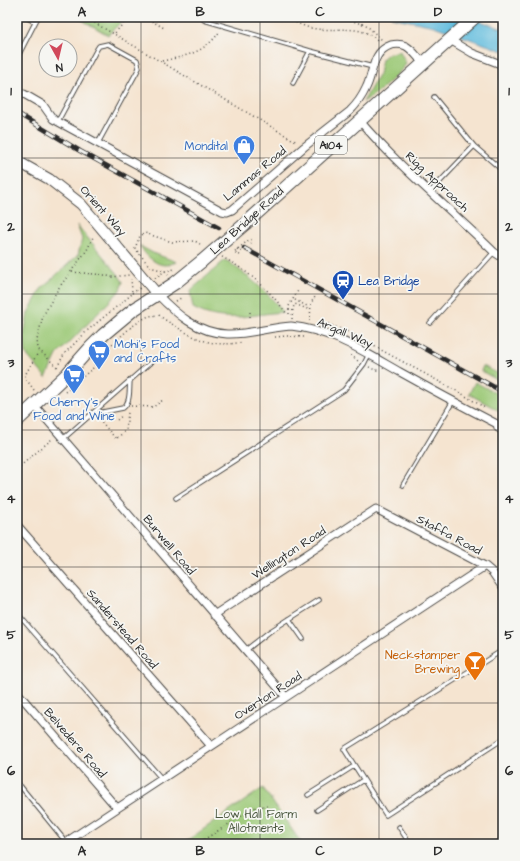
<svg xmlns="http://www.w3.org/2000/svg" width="520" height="861" font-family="'Architects Daughter',sans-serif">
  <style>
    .green { fill: #9cc977; stroke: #647a51 }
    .water { fill: #5fbbdd; stroke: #457384 }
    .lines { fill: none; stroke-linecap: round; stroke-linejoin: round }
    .lane-casing { stroke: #494744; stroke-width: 5.5 }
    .street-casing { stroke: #494744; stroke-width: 9 }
    .secondary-casing { stroke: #494744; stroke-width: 12 }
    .primary-casing { stroke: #494744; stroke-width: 14 }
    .path { stroke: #494744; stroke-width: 1.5; stroke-dasharray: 1 3; stroke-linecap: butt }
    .lane { stroke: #fff; stroke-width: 3.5 }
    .street { stroke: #fff; stroke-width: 7 }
    .secondary { stroke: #fff; stroke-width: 10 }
    .primary { stroke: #fff; stroke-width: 12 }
    .rail-casing { stroke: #2b2b2b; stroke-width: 4.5 }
    .rail { stroke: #f6f6f2; stroke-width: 3; stroke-dasharray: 9; stroke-linecap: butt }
    .primary-bridge-casing { stroke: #494744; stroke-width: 14; stroke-linecap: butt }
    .primary-bridge { stroke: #fff; stroke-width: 12 }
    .grid { fill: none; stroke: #2b2b2b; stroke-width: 1; stroke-opacity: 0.55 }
    .labels { text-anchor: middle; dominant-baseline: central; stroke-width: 3.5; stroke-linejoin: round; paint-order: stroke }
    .shield { fill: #f6f6f2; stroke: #686867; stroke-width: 1 }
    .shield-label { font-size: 11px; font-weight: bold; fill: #2b2b2b }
    .shop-label { font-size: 12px; fill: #366cbe; stroke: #f6f6f2; text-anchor: end }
    .street-label { font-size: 12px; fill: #2b2b2b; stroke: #f6f6f2 }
    .transit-label { font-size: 12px; fill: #164399; stroke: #f6f6f2; text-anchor: start }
    .food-label { font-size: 12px; fill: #c56008; stroke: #f6f6f2; text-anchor: end }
    .park-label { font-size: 12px; fill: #4d5a42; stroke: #f6f6f2 }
    .neatline { fill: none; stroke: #2b2b2b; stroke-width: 1.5 }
    .grid-label { font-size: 13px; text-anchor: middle; font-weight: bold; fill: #2b2b2b }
  </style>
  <rect width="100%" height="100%" fill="#f6f6f2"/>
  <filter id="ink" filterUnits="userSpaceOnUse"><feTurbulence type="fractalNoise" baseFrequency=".025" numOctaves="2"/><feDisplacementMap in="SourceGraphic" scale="8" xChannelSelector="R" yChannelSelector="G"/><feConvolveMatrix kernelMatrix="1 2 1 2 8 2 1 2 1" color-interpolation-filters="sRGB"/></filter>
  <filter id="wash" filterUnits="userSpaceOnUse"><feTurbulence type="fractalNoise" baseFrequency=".012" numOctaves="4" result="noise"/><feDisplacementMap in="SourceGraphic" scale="16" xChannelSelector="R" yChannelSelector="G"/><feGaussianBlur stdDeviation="0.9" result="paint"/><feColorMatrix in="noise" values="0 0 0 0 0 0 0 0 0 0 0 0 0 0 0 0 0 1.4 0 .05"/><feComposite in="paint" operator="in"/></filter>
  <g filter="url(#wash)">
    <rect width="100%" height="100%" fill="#f5e4d0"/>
    <!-- green -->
    <path class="green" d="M 77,17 L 126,17 L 108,35 Z
      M 400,51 C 401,55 405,59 406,64 C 395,79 379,92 363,102 L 379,74 L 382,59 L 388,54 Z
      M 77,225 L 118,274 L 123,282 L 120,290 L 113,298 L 57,355 L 46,378 L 26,354 L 24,335 L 28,313 L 41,289 L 78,255 L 82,239 Z
      M 140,246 L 153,253 L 177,262 C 174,263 170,264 167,265 C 156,266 145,255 140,246 Z
      M 225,260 L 229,262 C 249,277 268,292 283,312 C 251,314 224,325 193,308 L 190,291 Z
      M 483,366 L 503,376 L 503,383 L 481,371 Z
      M 475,382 L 503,397 L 503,413 L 469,394 Z
      M 263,788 L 302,844 L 182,844 Z"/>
    <!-- water -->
    <path class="water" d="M 391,17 L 469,17 L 503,29 L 503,51 L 434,26 Z"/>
  </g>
  <g filter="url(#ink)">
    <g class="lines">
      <!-- lane casing -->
      <g class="lane-casing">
        <path id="lane" d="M 26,17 L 35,22
          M 204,20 L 310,51 L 373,67
          M 17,58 L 38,17
          M 293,83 L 310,51
          M 17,91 L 24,94
          M 434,97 L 474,146
          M 58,121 L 97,49 L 99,46 L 108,44 L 137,60 L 139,68 L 98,143
          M 430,192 L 474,146 L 503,171
          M 430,323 L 494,252
          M 93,414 L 123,408 C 131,402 129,390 130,380
          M 63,439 L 151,362
          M 403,485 L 453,401
          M 176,498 L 344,390 L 364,364 L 369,354
          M 17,613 L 161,778
          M 289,619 L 303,639
          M 246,650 L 269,632 L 319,600
          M 503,650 L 344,749 L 386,815 L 503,739
          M 17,782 L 66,842
          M 308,795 L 354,766
          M 317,810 L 363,780
          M 399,827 L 410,844"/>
      </g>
      <!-- street casing -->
      <g class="street-casing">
        <path id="street" d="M 450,40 L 472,53 L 503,65
          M 24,94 L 43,105 L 53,119 L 222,211 L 227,212 L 232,210 L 304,147 L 350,111 C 357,104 362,97 366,88 C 374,73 371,52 391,45 C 396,44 401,44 406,46 C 413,50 418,58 424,64
          M 359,120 C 400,168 449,208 494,252 L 503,258
          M 157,294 C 176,314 198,333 227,334 C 249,335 270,327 291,326 C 331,330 366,353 400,372 C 432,390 464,407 497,424 L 503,424
          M 17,406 L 25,414
          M 35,406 L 286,697
          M 497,424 L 498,428 L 503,431
          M 17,525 L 211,746
          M 214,615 L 376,509 L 485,566 L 492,572 L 503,588
          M 17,692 L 117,808
          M 63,844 L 485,566
          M 499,844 L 503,841"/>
      </g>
      <!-- secondary casing -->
      <g class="secondary-casing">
        <path id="secondary" d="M 17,161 L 49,179 L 81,204 L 157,294"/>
      </g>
      <!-- primary casing -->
      <g class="primary-casing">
        <path id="primary" d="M 246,223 L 475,17
          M 17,421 L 67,374 L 91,347 L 103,335 L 133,310 L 175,283 L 202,261"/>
      </g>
      <!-- path -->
      <path class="path" d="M 84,17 L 114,34
        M 129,17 L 114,34 L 297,142
        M 145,17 L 164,28
        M 285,17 C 293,21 302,26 311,28 C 333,33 362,22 379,42
        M 339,17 L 366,25 L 382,40
        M 162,61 C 186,56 205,53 220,31
        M 107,221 L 113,215
        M 247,241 L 252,244
        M 237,249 L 242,252
        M 240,255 L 234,252 L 250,239 L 253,241
        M 222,257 C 247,270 270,290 286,313
        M 72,272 L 104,275 L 112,277 L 129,275
        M 168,275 L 165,271 L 150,267 L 135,248 L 140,236 L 145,233 L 172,242 L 195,241 L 200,244
        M 155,278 L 165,271 L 175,269
        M 132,293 L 140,288
        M 176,301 L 181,298
        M 250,312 L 250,318
        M 289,314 L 289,306 L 299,289
        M 159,315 C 165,321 173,324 180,329 C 201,342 218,347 243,342
        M 292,319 L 293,308 L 295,304 L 307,309 L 307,306 L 293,299
        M 310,321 L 311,303 L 315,297
        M 320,323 L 328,324 L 348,332 L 464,395 L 485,408
        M 275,337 L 286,336 L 305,337
        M 351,355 L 358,361
        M 57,367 L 65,353 L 88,330 L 131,295 L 132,290 L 131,279
        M 57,367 L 38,349 L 37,340 L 43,316 L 58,289 L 87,250 L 94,235
        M 369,367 L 373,369 L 380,371
        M 34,390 L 26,379 L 25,375 L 39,351
        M 65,392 L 93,368 L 100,355 L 130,328 L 143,319 L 149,316 L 159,315
        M 131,406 L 153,407 L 163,400
        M 99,419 L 116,439 L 126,430 L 128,412
        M 117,420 L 123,415
        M 17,469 L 52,439
        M 197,844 L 256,807 L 267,806"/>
      <!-- lane -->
      <use href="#lane" class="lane"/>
      <!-- street -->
      <use href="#street" class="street"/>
      <!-- secondary -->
      <use href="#secondary" class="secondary"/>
      <!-- primary -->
      <use href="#primary" class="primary"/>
      <!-- rail casing -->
      <g class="rail-casing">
        <path id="rail" d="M 17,113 L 80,151 L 219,228
          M 244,248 L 503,392"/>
      </g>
      <!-- rail -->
      <use href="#rail" class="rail"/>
      <!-- primary-bridge casing -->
      <g class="primary-bridge-casing">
        <path id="primary-bridge" d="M 202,261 L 246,223"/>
      </g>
      <!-- primary-bridge -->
      <use href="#primary-bridge" class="primary-bridge"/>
    </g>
  </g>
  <!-- grid -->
  <path class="grid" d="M 141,17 L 141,844M 260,17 L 260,844M 379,17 L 379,844M 17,158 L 503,158M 17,294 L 503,294M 17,430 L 503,430M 17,567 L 503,567M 17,703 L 503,703"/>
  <!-- icons -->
  <defs>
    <g id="shop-pin" transform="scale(1.15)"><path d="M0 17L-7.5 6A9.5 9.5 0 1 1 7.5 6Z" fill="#3f7fe0" stroke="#f6f6f2"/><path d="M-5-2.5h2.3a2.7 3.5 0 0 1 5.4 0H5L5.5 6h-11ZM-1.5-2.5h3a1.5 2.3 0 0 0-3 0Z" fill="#fff"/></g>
    <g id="station-pin" transform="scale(1.15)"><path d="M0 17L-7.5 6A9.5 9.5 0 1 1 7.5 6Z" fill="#1a4fb4" stroke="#f6f6f2"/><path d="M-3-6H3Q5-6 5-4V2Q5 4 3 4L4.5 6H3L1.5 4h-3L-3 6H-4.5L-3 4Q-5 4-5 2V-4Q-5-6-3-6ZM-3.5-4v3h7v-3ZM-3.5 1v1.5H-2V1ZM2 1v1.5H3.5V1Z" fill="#fff"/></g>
    <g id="supermarket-pin" transform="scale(1.15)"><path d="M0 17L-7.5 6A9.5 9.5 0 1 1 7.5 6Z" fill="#3f7fe0" stroke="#f6f6f2"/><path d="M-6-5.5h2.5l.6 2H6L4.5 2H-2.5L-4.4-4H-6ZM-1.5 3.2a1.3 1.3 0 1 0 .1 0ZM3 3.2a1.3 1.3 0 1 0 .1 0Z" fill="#fff"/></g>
    <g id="bar-pin" transform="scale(1.15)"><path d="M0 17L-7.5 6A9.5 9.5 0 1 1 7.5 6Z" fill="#e8710a" stroke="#f6f6f2"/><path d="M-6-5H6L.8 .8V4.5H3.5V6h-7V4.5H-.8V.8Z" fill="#fff"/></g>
  </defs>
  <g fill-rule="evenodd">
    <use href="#shop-pin" x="244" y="146"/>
    <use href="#station-pin" x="343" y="281"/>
    <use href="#supermarket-pin" x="99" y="351"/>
    <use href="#supermarket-pin" x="74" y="375"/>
    <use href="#bar-pin" x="475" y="662"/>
  </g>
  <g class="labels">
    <!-- shield labels -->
    <rect class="shield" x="315" y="136" width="32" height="18" rx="3"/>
    <g class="shield-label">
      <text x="331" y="145">A104</text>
    </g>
    <!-- shop labels -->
    <g class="shop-label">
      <text x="228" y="146">Mondital</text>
      <text x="114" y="344" text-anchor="start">Mohi's Food<tspan x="114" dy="14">and Crafts</tspan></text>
      <text x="74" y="402" text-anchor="middle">Cherry's<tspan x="74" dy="14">Food and Wine</tspan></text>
    </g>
    <!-- street labels -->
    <g class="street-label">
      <text transform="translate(255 174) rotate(-40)">Lammas Road</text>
      <text transform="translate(437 182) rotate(43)">Rigg Approach</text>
      <text transform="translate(103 211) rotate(48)">Orient Way</text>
      <text transform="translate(247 221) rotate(-42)">Lea Bridge Road</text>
      <text transform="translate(345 333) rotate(23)">Argall Way</text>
      <text transform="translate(449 535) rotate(28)">Staffa Road</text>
      <text transform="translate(169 545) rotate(50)">Burwell Road</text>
      <text transform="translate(289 553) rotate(-33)">Wellington Road</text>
      <text transform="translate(122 629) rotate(49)">Sanderstead Road</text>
      <text transform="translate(268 696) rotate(-33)">Overton Road</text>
      <text transform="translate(75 743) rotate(49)">Belvedere Road</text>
    </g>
    <!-- transit labels -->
    <g class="transit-label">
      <text x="358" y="281">Lea Bridge</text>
    </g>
    <!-- food labels -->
    <g class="food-label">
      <text x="460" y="655">Neckstamper<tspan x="460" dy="14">Brewing</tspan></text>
    </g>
    <!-- park labels -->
    <g class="park-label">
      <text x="256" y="814">Low Hall Farm<tspan x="256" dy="14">Allotments</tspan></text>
    </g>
  </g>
  <!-- margin -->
  <rect width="520" height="861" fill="none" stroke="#f6f6f2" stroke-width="44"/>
  <!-- north arrow -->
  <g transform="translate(58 58) rotate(172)"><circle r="19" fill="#f6f6f2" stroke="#a5a5a2"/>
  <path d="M0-3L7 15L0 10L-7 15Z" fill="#d1495b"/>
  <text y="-6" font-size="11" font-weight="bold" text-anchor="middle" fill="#2b2b2b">N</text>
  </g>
  <rect x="22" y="22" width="476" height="817" class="neatline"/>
  <g class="grid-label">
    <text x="82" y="16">A</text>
    <text x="200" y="16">B</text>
    <text x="320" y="16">C</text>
    <text x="438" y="16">D</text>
    <text x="11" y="95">1</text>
    <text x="509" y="95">1</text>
    <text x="11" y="231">2</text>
    <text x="509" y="231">2</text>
    <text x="11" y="367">3</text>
    <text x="509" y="367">3</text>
    <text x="11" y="503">4</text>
    <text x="509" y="503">4</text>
    <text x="11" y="639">5</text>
    <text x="509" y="639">5</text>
    <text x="11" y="775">6</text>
    <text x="509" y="775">6</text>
    <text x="82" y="855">A</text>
    <text x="200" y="855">B</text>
    <text x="320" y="855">C</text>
    <text x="438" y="855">D</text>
  </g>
</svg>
